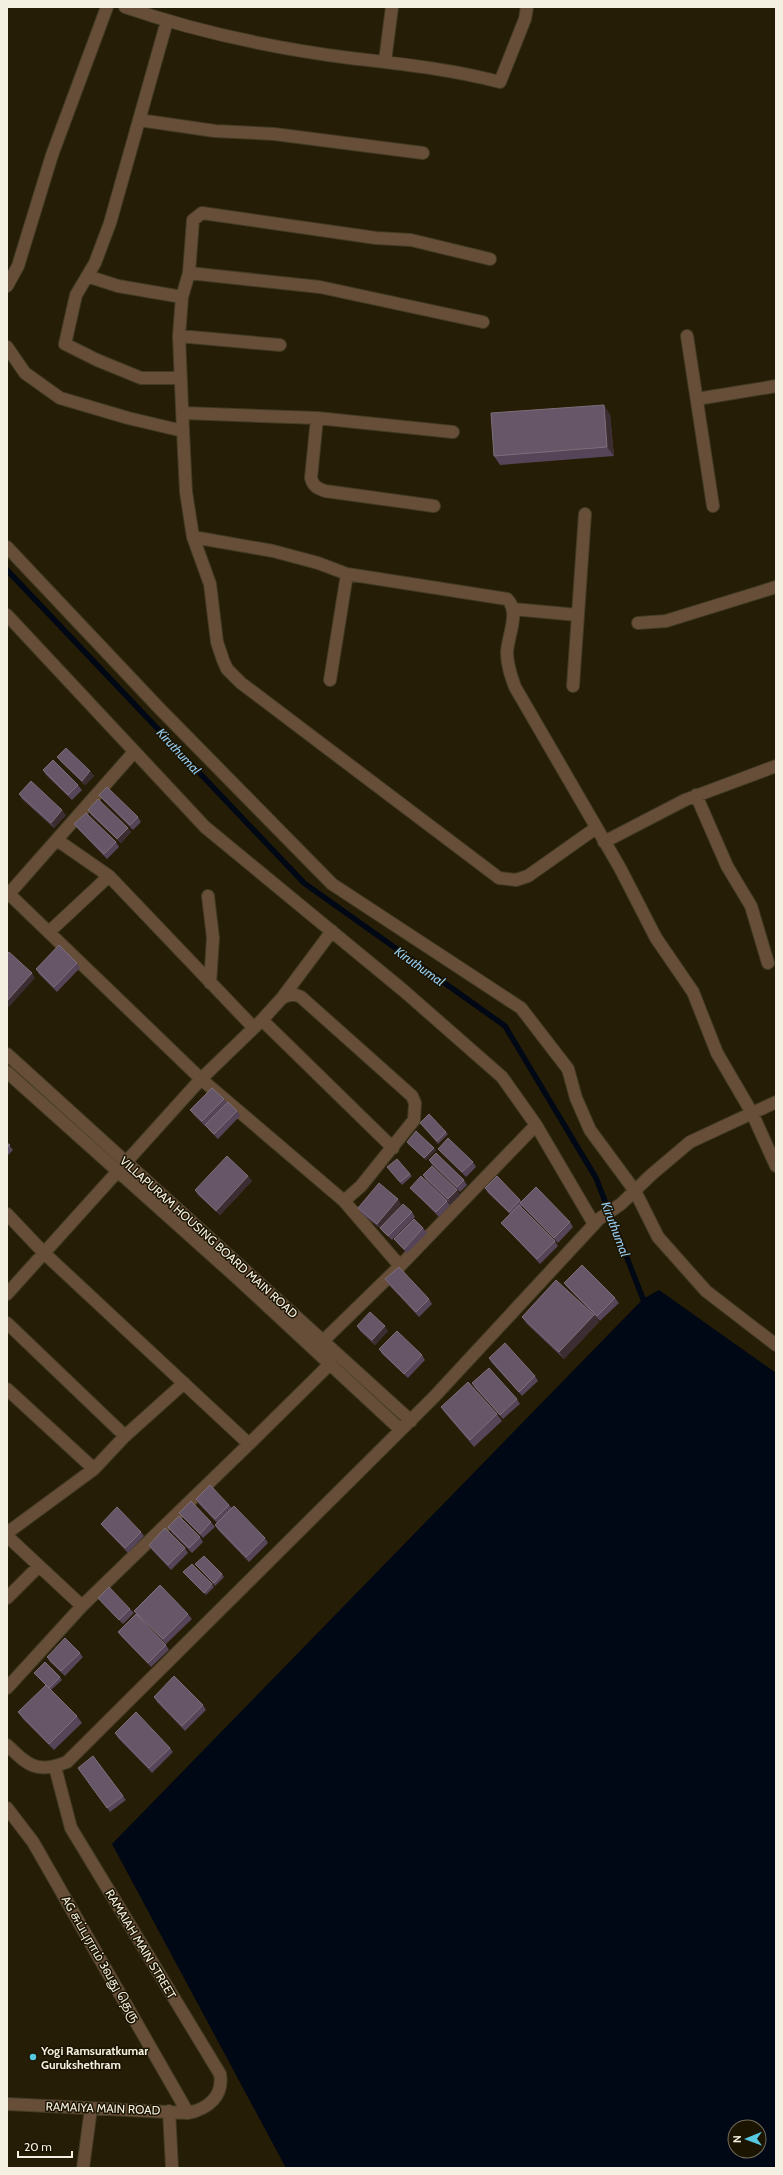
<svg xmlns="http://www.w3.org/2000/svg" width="783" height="2175" font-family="Cabin,'Noto Sans Tamil',sans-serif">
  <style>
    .water { fill: #000715; fill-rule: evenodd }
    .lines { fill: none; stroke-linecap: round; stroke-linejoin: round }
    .stream { stroke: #000715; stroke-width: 5.5 }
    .minor-casing { stroke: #423b24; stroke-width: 14 }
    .minor { stroke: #674e39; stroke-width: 12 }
    .wall { fill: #564458 }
    .shaded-wall { fill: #3b2d31 }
    .building { fill: #675667; stroke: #7d6e7a }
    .poi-dot { fill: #56c9e1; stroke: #1b1400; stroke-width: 1.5 }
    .labels { text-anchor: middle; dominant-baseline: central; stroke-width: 3; stroke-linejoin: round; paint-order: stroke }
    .street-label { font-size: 12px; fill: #f4f0e1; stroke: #1b1400 }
    .poi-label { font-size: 12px; font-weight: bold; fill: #f4f0e1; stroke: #1b1400; text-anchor: start }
    .water-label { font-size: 13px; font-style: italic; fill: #95cbef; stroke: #1b1400 }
  </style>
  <rect width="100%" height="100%" fill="#251d05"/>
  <!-- water -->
  <path class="water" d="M 659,1290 L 776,1373 L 776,2168 L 286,2168 L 112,1844 L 643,1299 ZM 735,2127 L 759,2127 L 759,2151 L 735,2151 Z"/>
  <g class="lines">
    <!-- stream -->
    <path class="stream" d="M 7,570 L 304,883 L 505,1026 L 596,1178 L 643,1299 L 648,1303"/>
    <!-- minor casing -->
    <g class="minor-casing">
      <path id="minor" d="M 125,7 C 197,32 273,48 350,58 C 401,64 450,69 500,82 L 525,19 L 527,7
        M 167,21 L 110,223 L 95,263 L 76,295 L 65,344 L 97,360 L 141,378 L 180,378
        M 385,61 L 392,7
        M 139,120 L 215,131 L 274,134 L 423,153
        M 189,273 L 320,287 L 483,322
        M 87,276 L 118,286 L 182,297
        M 7,286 L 18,266 L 52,155 L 107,7
        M 179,336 L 280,345
        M 687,336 L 713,506
        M 7,347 L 25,373 L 60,398 L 128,418 L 183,431 L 186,492 L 193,537 L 273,551 L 318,563 L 347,574 L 507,599 C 521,612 507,637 507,653 C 507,665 511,676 515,687 L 620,868 L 656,938 L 693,992 L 717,1053 L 752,1113 L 776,1166
        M 697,399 L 776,386
        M 184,413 L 317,418 L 453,432
        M 317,418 L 311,478 C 313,486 317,488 325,491 L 434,506
        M 183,431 L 179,336 L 182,297 L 189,273 L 193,220 L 202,213 L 376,238 L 411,240 L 490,259
        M 193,537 L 210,584 L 217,642 L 223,660 L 227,669 L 241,683 L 499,878 L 516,880 L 528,876 L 596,828
        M 7,547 L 159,708 L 332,884 L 521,1008 L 568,1069 L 576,1098 L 590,1130 L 635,1191 L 658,1237 L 706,1291 L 776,1345
        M 513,609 L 578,615
        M 7,615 L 205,827 L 404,991 L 502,1077 L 536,1125 L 594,1224
        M 638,623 L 666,621 L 776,587
        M 330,680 L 347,574
        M 573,686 L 585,514
        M 696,795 L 727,866 L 751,906 L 768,963
        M 57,840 L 109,876
        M 604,842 L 685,800 L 776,766
        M 7,892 L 201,1079 L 7,1294
        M 7,896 L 134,752
        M 208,896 L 213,938 L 210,983
        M 49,932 L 109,876 L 254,1028
        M 289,995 L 296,995 L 301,997 L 412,1096 L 415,1103 L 414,1120 L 361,1186 L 344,1201 L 201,1079 L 262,1020 L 282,998 Z
        M 282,998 L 332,931
        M 262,1020 L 393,1148
        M 7,1054 L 411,1421
        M 7,1072 L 236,1277 L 401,1430
        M 344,1201 L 400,1266
        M 7,1214 L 44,1253 L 249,1444 L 82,1606 L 7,1536
        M 7,1323 L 125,1436 L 184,1383
        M 7,1389 L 94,1469 L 125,1436
        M 249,1444 L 330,1364 L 323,1341 L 400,1266 L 536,1125
        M 7,1533 L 94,1469
        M 7,1598 L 39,1566
        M 7,1688 L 82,1606
        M 7,1745 C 29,1766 37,1774 67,1762 L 434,1397 L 599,1219 L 621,1204 L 651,1175 L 690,1142 L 776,1102
        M 7,1808 L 33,1842 L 188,2113
        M 7,2104 L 188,2113 C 208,2109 224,2096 220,2074 L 71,1828 L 55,1767
        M 169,2111 L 172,2168
        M 83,2168 L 91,2108"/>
    </g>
    <!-- minor -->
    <use href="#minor" class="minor"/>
  </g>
  <!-- wall -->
  <path class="wall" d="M 610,414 L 614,456 L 500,465 L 494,456 Z
    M 57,757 L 90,771 L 94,776 L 85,785 L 61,762 Z
    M 43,770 L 78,785 L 82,790 L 72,800 L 46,775 Z
    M 19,794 L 66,815 L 54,828 L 22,799 Z
    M 99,795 L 138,817 L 141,822 L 133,830 L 103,800 Z
    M 88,810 L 128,828 L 131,832 L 121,843 L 91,815 Z
    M 74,824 L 116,842 L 119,847 L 107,859 L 78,829 Z
    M 77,963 L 80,968 L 57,992 L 39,974 L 36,969 Z
    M 224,1099 L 227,1103 L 237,1111 L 240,1116 L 218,1139 L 209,1130 L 206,1126 L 205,1126 L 194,1115 L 190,1110 Z
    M 420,1123 L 446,1132 L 448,1134 L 438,1144 Z
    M 407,1142 L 436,1150 L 426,1160 L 408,1144 Z
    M 7,1143 L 13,1150 L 7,1156 Z
    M 438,1149 L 473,1162 L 476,1167 L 466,1177 Z
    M 429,1160 L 464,1180 L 467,1185 L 460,1192 L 432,1165 Z
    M 389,1169 L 410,1174 L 412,1176 L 402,1185 Z
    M 423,1175 L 457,1190 L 460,1195 L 451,1204 L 426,1180 Z
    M 248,1176 L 252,1181 L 220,1215 L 198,1195 L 195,1190 Z
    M 410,1188 L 447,1201 L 450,1205 L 439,1217 Z
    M 485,1188 L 520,1200 L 521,1201 L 570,1222 L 573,1227 L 558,1243 L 522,1206 L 521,1207 L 555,1241 L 558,1246 L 540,1264 L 505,1227 L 501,1223 L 510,1214 L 488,1193 Z
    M 401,1204 L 391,1216 L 412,1212 L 415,1217 L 392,1240 L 383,1232 L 381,1229 L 361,1213 L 358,1208 Z
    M 423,1228 L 427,1233 L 407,1253 L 398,1244 L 394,1239 Z
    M 385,1279 L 429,1299 L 432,1304 L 419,1317 L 388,1284 Z
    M 564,1283 L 615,1298 L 619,1303 L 600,1321 L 594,1315 L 599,1322 L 564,1359 L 527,1324 L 522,1317 L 592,1313 L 567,1287 Z
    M 357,1326 L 388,1331 L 375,1345 L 360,1331 Z
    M 379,1349 L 422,1355 L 425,1360 L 408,1378 L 382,1354 Z
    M 489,1358 L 535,1376 L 538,1381 L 522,1396 L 492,1363 Z
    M 472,1383 L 517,1399 L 520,1404 L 503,1419 L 475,1388 Z
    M 441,1407 L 497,1414 L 502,1421 L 474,1447 L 446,1414 Z
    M 196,1499 L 229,1505 L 232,1508 L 265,1538 L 268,1543 L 249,1562 L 218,1530 L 215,1525 L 217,1523 L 199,1504 Z
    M 179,1513 L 211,1522 L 215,1527 L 203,1538 L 183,1517 Z
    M 101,1524 L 141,1532 L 144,1536 L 128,1553 L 104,1528 Z
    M 168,1527 L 200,1537 L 203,1542 L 192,1553 L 171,1532 Z
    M 149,1545 L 185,1548 L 188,1553 L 171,1570 L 152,1550 Z
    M 195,1564 L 222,1574 L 224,1577 L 215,1586 Z
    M 183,1572 L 212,1584 L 214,1587 L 206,1595 Z
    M 98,1598 L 130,1609 L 134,1613 L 123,1624 L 102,1603 Z
    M 134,1611 L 188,1614 L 192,1619 L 166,1644 L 138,1615 Z
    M 118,1632 L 166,1645 L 169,1650 L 151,1667 L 121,1636 Z
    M 80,1653 L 83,1657 L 65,1676 L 50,1662 L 47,1657 Z
    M 34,1673 L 60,1677 L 62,1680 L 51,1690 L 77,1716 L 82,1723 L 54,1750 L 23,1719 L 18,1712 L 46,1685 Z
    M 154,1697 L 203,1705 L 206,1710 L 185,1731 L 157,1702 Z
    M 115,1733 L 170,1748 L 173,1752 L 152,1773 L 118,1738 Z
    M 93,1756 L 126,1800 L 110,1812 L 78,1768 Z"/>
  <!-- shaded-wall -->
  <path class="shaded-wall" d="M 604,405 L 610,414 L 614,456 L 607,447 Z
    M 90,771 L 94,776 L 85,785 L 82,781 Z
    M 62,810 L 66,815 L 54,828 L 51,823 Z
    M 128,828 L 131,832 L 121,843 L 117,839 Z
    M 32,973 L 35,978 L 9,1007 L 7,1004 L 7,1001 Z
    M 434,1148 L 436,1150 L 426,1160 L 424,1158 Z
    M 248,1176 L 252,1181 L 220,1215 L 216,1211 Z
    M 457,1190 L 460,1195 L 451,1204 L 448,1199 Z
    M 398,1199 L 401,1204 L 381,1229 L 377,1224 Z
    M 594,1315 L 599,1322 L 564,1359 L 559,1352 Z
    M 385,1326 L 388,1331 L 375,1345 L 372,1340 Z"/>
  <!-- building -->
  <path class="building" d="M 604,405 L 607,447 L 494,456 L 491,413 Z
    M 66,748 L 90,771 L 82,781 L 57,757 Z
    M 53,760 L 78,785 L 68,795 L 43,770 Z
    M 31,781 L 62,810 L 51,823 L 19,794 Z
    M 107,787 L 138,817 L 130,825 L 99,795 Z
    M 98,799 L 128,828 L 117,839 L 88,810 Z
    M 86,813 L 116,842 L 104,854 L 74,824 Z
    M 59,945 L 77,963 L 54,987 L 36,969 Z
    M 9,952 L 32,973 L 7,1001 L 7,955 Z
    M 212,1088 L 224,1099 L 202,1121 L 190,1110 Z
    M 228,1102 L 237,1111 L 214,1134 L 205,1125 Z
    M 429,1114 L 446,1132 L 437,1141 L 420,1123 Z
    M 416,1131 L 434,1148 L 424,1158 L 407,1142 Z
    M 448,1138 L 473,1162 L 462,1172 L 438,1149 Z
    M 7,1143 L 10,1145 L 7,1148 Z
    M 436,1153 L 464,1180 L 457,1187 L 429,1160 Z
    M 227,1156 L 248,1176 L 216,1211 L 195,1190 Z
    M 397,1159 L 410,1174 L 400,1182 L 387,1167 Z
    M 432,1166 L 457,1190 L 448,1199 L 423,1175 Z
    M 421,1176 L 447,1201 L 436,1212 L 410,1188 Z
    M 497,1176 L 520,1200 L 509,1212 L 485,1188 Z
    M 379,1183 L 398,1199 L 377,1224 L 358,1208 Z
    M 536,1187 L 570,1222 L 554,1238 L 520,1203 Z
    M 403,1204 L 412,1212 L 388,1236 L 380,1228 Z
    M 519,1205 L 555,1241 L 537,1259 L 501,1223 Z
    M 414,1219 L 423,1228 L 404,1249 L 394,1239 Z
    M 582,1265 L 615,1298 L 597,1316 L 564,1283 Z
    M 399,1267 L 429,1299 L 416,1312 L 385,1279 Z
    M 556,1280 L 594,1315 L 559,1352 L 522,1317 Z
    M 370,1312 L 385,1326 L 372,1340 L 357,1326 Z
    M 397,1331 L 422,1355 L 404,1374 L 379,1349 Z
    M 505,1343 L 535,1376 L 519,1392 L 489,1358 Z
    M 489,1368 L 517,1399 L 500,1415 L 472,1383 Z
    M 468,1382 L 497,1414 L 470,1440 L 441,1407 Z
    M 210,1485 L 229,1505 L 215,1519 L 196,1499 Z
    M 191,1501 L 211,1522 L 200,1534 L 179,1513 Z
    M 234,1506 L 265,1538 L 246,1557 L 215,1525 Z
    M 117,1507 L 141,1532 L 125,1548 L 101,1524 Z
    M 179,1516 L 200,1537 L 189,1548 L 168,1527 Z
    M 165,1528 L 185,1548 L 168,1565 L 149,1545 Z
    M 204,1556 L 222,1574 L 214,1583 L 195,1564 Z
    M 192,1564 L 212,1584 L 204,1593 L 183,1572 Z
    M 160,1585 L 188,1614 L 163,1639 L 134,1611 Z
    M 109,1587 L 130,1609 L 119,1620 L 98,1598 Z
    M 136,1614 L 166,1645 L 148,1663 L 118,1632 Z
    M 65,1638 L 80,1653 L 61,1671 L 47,1657 Z
    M 45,1662 L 60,1677 L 49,1688 L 34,1673 Z
    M 174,1676 L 203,1705 L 182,1726 L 154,1697 Z
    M 46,1685 L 77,1716 L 49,1744 L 18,1712 Z
    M 136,1712 L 170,1748 L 149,1768 L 115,1733 Z
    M 93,1756 L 123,1796 L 107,1808 L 78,1768 Z"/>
  <!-- markers -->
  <circle class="poi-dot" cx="33" cy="2057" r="4"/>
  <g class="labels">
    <!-- street labels -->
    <g class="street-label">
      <text transform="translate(209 1237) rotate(42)">VILLAPURAM HOUSING BOARD MAIN ROAD</text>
      <text transform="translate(141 1944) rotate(59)">RAMAIAH MAIN STREET</text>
      <text transform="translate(101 1959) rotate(60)">AG சுப்புராம் 3வது தெரு</text>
      <text transform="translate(103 2108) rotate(2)">RAMAIYA MAIN ROAD</text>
    </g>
    <!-- poi labels -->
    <g class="poi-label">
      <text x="41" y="2050">Yogi Ramsuratkumar<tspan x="41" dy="14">Gurukshethram</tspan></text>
    </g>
    <!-- water labels -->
    <g class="water-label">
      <text transform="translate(179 751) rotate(47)">Kiruthumal</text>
      <text transform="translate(420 966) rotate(35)">Kiruthumal</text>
      <text transform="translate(616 1229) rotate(69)">Kiruthumal</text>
    </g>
  </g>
  <!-- border -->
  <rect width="783" height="2175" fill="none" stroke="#f4f0e1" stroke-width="16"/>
  <!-- north arrow -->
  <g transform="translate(747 2139) rotate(269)"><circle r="19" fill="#1b1400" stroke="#726c5a"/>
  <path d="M0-3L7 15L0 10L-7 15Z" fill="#56c9e1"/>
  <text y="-6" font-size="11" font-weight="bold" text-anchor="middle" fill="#f4f0e1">N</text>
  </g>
  <!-- scale -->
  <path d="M18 2151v6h54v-6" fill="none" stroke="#f4f0e1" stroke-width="2"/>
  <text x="24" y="2151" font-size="12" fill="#f4f0e1" stroke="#1b1400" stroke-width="3" paint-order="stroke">20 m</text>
</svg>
